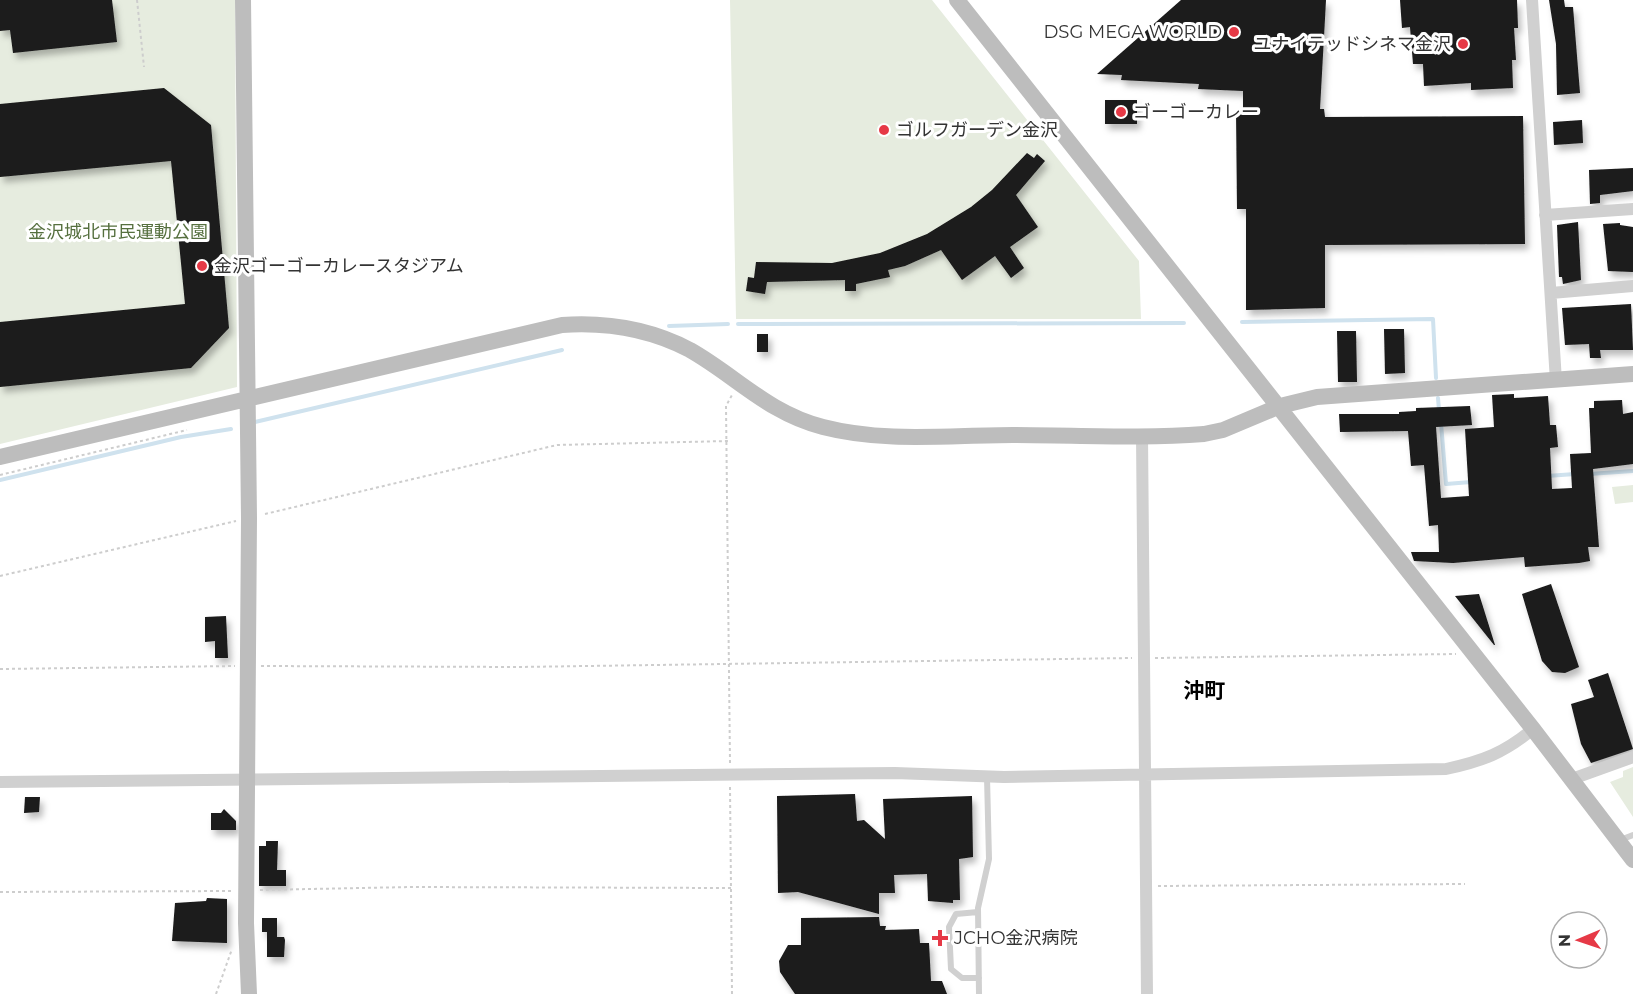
<svg xmlns="http://www.w3.org/2000/svg" width="1633" height="994" font-family="Montserrat,'Noto Sans JP',sans-serif">
  <style>
    .green { fill: #e6ecdf }
    .lines { fill: none; stroke-linecap: round; stroke-linejoin: round }
    .stream { stroke: #cfe2ee; stroke-width: 4 }
    .building { fill: #1a1a1a; filter: url(#shadow) }
    .path { stroke: #cdcdcd; stroke-width: 2; stroke-dasharray: 3 3; stroke-linecap: butt }
    .lane { stroke: #d0d0d0; stroke-width: 6 }
    .street { stroke: #d0d0d0; stroke-width: 12 }
    .secondary { stroke: #bdbdbd; stroke-width: 16 }
    .poi-dot { fill: #e63946; stroke: #fff; stroke-width: 2 }
    .labels { text-anchor: middle; dominant-baseline: central; stroke-width: 6; stroke-linejoin: round; paint-order: stroke }
    .poi-label { font-size: 18px; fill: #333; stroke: #fff; text-anchor: start }
    .park-label { font-size: 18px; fill: #56703f; stroke: #fff }
    .quarter-label { font-size: 21px; font-weight: bold; fill: #000; stroke: #fff }
  </style>
  <defs>
    <filter id="shadow"><feDropShadow dx="3.5" dy="5.5" stdDeviation="3" flood-color="#0004"/></filter>
  </defs>
  <rect width="100%" height="100%" fill="#fff"/>
  <!-- green -->
  <path class="green" d="M 0,0 L 235,0 L 237,387 L 0,444 Z
    M 730,0 L 932,0 L 1139,261 L 1141,319 L 736,319 Z
    M 1633,485 L 1633,502 L 1615,504 L 1612,487 Z
    M 1633,767 L 1633,817 L 1610,782 L 1623,777 L 1623,771 Z"/>
  <g class="lines">
    <!-- stream -->
    <path class="stream" d="M 1242,322 L 1433,319 L 1436,378
      M 738,324 L 1184,323
      M 669,326 L 728,324
      M 1438,398 L 1439,410
      M 255,422 L 562,350
      M 1441,423 L 1446,484 L 1471,482
      M 1589,474 L 1633,471
      M 1547,476 L 1575,474
      M 0,480 L 181,437 L 231,429"/>
  </g>
  <!-- building -->
  <path class="building" d="M 0,0 L 112,0 L 117,42 L 13,53 L 10,30 L 0,31 Z
    M 1181,0 L 1326,0 L 1320,109 L 1324,109 L 1325,117 L 1523,116 L 1525,244 L 1325,245 L 1325,308 L 1246,310 L 1246,209 L 1237,209 L 1236,110 L 1243,110 L 1243,91 L 1198,89 L 1199,84 L 1121,80 L 1122,75 L 1097,74 Z
    M 1400,0 L 1517,0 L 1518,28 L 1514,28 L 1516,60 L 1512,60 L 1513,88 L 1471,90 L 1471,83 L 1424,86 L 1423,64 L 1413,64 L 1410,27 L 1402,28 Z
    M 1549,0 L 1564,0 L 1565,7 L 1573,7 L 1580,93 L 1557,95 L 1556,44 Z
    M 164,88 L 211,125 L 229,328 L 191,368 L 0,387 L 0,322 L 185,304 L 171,161 L 0,177 L 0,104 Z
    M 1105,100 L 1137,100 L 1137,124 L 1105,124 Z
    M 1582,120 L 1583,143 L 1554,145 L 1553,122 Z
    M 1027,153 L 1034,158 L 1037,154 L 1045,161 L 1016,195 L 1038,227 L 1010,247 L 1024,268 L 1011,278 L 995,256 L 962,280 L 941,250 L 905,266 L 888,270 L 890,277 L 856,284 L 856,291 L 845,291 L 845,280 L 767,282 L 765,294 L 746,291 L 748,277 L 754,278 L 756,262 L 832,263 L 880,253 L 927,234 L 971,207 L 992,190 Z
    M 1633,168 L 1633,191 L 1600,195 L 1600,203 L 1590,204 L 1589,170 Z
    M 1578,222 L 1581,280 L 1563,284 L 1562,277 L 1559,277 L 1557,225 Z
    M 1620,223 L 1620,225 L 1633,227 L 1633,272 L 1608,271 L 1603,224 Z
    M 1631,304 L 1633,350 L 1600,350 L 1601,358 L 1590,358 L 1589,344 L 1565,345 L 1562,308 Z
    M 1384,329 L 1404,329 L 1405,373 L 1385,374 Z
    M 1337,331 L 1356,331 L 1357,382 L 1338,382 Z
    M 757,334 L 768,334 L 768,352 L 757,352 Z
    M 1514,394 L 1514,398 L 1548,396 L 1550,425 L 1556,425 L 1558,447 L 1550,448 L 1552,489 L 1572,488 L 1570,454 L 1591,453 L 1589,408 L 1594,408 L 1594,401 L 1622,400 L 1623,414 L 1633,412 L 1633,464 L 1593,469 L 1599,547 L 1588,547 L 1590,561 L 1579,563 L 1525,567 L 1524,557 L 1453,563 L 1414,561 L 1411,552 L 1439,552 L 1438,525 L 1429,526 L 1424,465 L 1411,466 L 1408,431 L 1340,432 L 1339,414 L 1399,414 L 1399,412 L 1416,411 L 1416,408 L 1470,406 L 1472,425 L 1436,427 L 1441,498 L 1469,496 L 1465,429 L 1494,427 L 1492,395 Z
    M 1551,584 L 1579,667 L 1565,673 L 1552,672 L 1542,661 L 1522,594 Z
    M 1479,594 L 1495,645 L 1494,645 L 1455,596 Z
    M 226,616 L 228,658 L 215,658 L 215,641 L 205,642 L 205,617 Z
    M 1608,673 L 1633,749 L 1591,763 L 1581,744 L 1571,704 L 1594,697 L 1588,680 Z
    M 855,794 L 857,821 L 864,820 L 885,839 L 883,799 L 972,796 L 973,857 L 959,859 L 960,900 L 953,900 L 953,903 L 928,901 L 927,874 L 894,875 L 895,893 L 879,893 L 879,914 L 798,892 L 778,893 L 777,796 Z
    M 25,797 L 40,797 L 39,812 L 24,813 Z
    M 224,809 L 236,821 L 236,830 L 211,830 L 211,813 L 221,813 Z
    M 266,841 L 278,841 L 277,870 L 286,870 L 286,886 L 259,886 L 259,846 L 266,846 Z
    M 207,898 L 227,899 L 227,943 L 172,941 L 175,903 L 206,901 Z
    M 879,917 L 880,926 L 886,926 L 885,930 L 919,929 L 920,943 L 929,943 L 931,981 L 942,981 L 947,994 L 795,994 L 780,972 L 779,961 L 788,945 L 801,945 L 801,918 Z
    M 262,918 L 277,918 L 277,937 L 284,937 L 285,940 L 284,957 L 267,957 L 267,932 L 262,932 Z"/>
  <g class="lines">
    <!-- path -->
    <path class="path" d="M 137,0 L 144,67
      M 0,475 L 187,430
      M 265,514 L 557,445 L 728,441
      M 0,576 L 236,521
      M 1155,658 L 1456,654
      M 261,666 L 519,667 L 1132,658
      M 0,669 L 235,666
      M 730,763 L 726,406 L 732,395
      M 730,787 L 732,994
      M 1158,886 L 1465,884
      M 260,890 L 411,887 L 732,888
      M 0,892 L 231,891
      M 216,994 L 232,949"/>
    <!-- lane -->
    <path class="lane" d="M 1620,840 L 1633,835
      M 978,912 L 956,914 L 949,927 L 951,969 L 962,978 L 979,978
      M 979,994 L 978,908 L 989,859 L 987,777"/>
    <!-- street -->
    <path class="street" d="M 1532,0 L 1556,381
      M 1545,215 L 1633,209
      M 1551,293 L 1633,286
      M 1142,435 L 1147,994
      M 1572,779 L 1633,757
      M 0,782 L 895,773 L 1004,777 L 1446,769 C 1483,761 1504,753 1533,729"/>
    <!-- secondary -->
    <path class="secondary" d="M 243,0 L 249,518 L 246,923 L 249,994
      M 957,0 L 1533,729 L 1633,860
      M 0,457 L 562,325 C 606,322 650,329 690,350 C 736,376 768,413 823,427 C 885,443 949,435 1013,435 C 1076,435 1141,439 1204,434 L 1223,430 L 1280,406 L 1317,397 L 1633,374"/>
  </g>
  <!-- markers -->
  <g class="poi-dot">
    <circle cx="1234" cy="32" r="6"/>
    <circle cx="1463" cy="44" r="6"/>
    <circle cx="1121" cy="112" r="6"/>
    <circle cx="884" cy="130" r="6"/>
    <circle cx="202" cy="266" r="6"/>
    <path d="M937 929h6v6h6v6h-6v6h-6v-6h-6v-6h6z"/>
  </g>
  <g class="labels">
    <!-- poi labels -->
    <g class="poi-label">
      <text x="1222" y="32" text-anchor="end">DSG MEGA WORLD</text>
      <text x="1451" y="44" text-anchor="end">ユナイテッドシネマ金沢</text>
      <text x="1133" y="112">ゴーゴーカレー</text>
      <text x="896" y="130">ゴルフガーデン金沢</text>
      <text x="214" y="266">金沢ゴーゴーカレースタジアム</text>
      <text x="954" y="938">JCHO金沢病院</text>
    </g>
    <!-- park labels -->
    <g class="park-label">
      <text x="118" y="232">金沢城北市民運動公園</text>
    </g>
    <!-- quarter labels -->
    <g class="quarter-label">
      <text x="1204" y="690">沖町</text>
    </g>
  </g>
  <!-- north arrow -->
  <g transform="translate(1579 940) rotate(268)"><circle r="28" fill="#ffffff" stroke="#adadad" stroke-width="1.5"/>
  <path d="M0-4.5L10 22L0 15L-10 22Z" fill="#e63946"/>
  <text y="-9" font-size="16" font-weight="bold" text-anchor="middle" fill="#333333">N</text>
  </g>
</svg>
